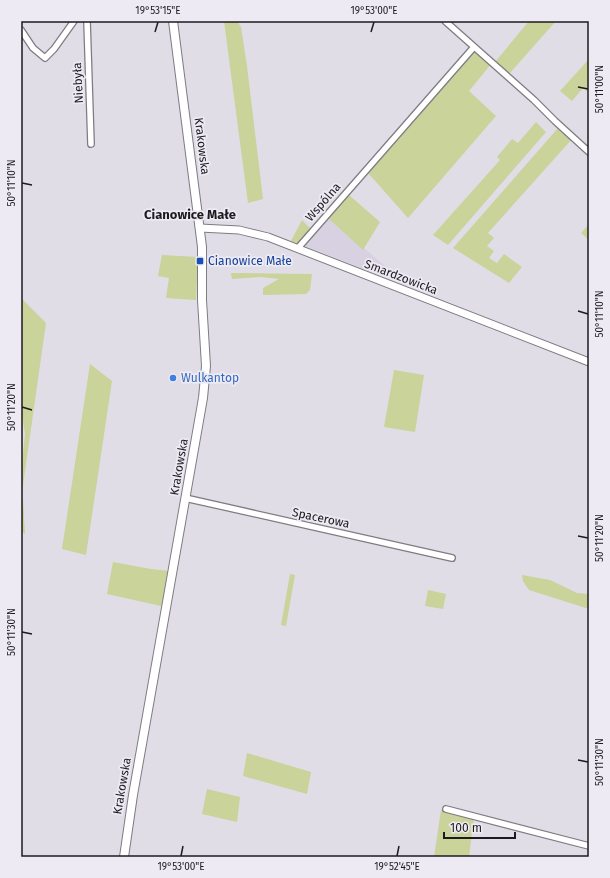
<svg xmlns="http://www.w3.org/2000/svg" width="610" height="878" font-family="'Fira Sans',sans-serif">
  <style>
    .built { fill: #d8d1e1 }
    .green { fill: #c9d39a }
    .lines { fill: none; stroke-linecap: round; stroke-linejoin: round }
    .minor-casing { stroke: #7f7b83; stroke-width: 8 }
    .tertiary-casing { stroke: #7f7b83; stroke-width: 9 }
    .secondary-casing { stroke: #7f7b83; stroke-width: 10 }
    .minor { stroke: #fff; stroke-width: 5.5 }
    .tertiary { stroke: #fff; stroke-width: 7 }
    .secondary { stroke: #fff; stroke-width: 8 }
    .ticks { fill: none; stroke: #1c1b1e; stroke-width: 1.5 }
    .transit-dot { fill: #1a4fb4; stroke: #eeeaf4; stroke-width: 1.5 }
    .shop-dot { fill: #3f7fe0; stroke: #eeeaf4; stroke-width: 1.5 }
    .labels { text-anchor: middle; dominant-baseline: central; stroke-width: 3.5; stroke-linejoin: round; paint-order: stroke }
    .street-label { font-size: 12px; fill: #1c1b1e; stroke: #eeeaf4 }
    .transit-label { font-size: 12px; fill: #164399; stroke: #eeeaf4; text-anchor: start }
    .shop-label { font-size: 12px; fill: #366cbe; stroke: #eeeaf4; text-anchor: start }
    .neighbourhood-label { font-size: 13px; font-weight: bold; fill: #1c1b1e; stroke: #eeeaf4 }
    .neatline { fill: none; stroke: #1c1b1e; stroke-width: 1.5 }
    .ticks-label { font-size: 10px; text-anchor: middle; fill: #1c1b1e }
  </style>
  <rect width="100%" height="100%" fill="#e1dde6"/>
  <!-- built -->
  <path class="built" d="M 328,218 L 362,249 L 364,248 L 390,270 L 387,278 L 305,246 Z"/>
  <!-- green -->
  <path class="green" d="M 224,21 L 237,21 L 241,27 L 247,66 L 263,199 L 248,203 Z
    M 529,21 L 556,21 L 509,74 L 495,62 Z
    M 474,50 L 491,64 L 469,91 L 496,116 L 408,218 L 368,173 Z
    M 589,59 L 589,93 L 583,88 L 572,101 L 560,91 Z
    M 536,122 L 546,132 L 448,245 L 433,235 L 500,160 L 497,157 L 512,139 L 518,143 Z
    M 559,127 L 572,139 L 488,233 L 494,238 L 487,246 L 494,251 L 489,258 L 497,263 L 504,254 L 522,267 L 509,283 L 453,248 Z
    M 349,195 L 380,222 L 363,250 L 328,218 Z
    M 302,220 L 312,230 L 300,244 L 291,241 Z
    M 589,224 L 589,240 L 581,233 Z
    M 162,255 L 198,257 L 196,300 L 166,298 L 169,278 L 158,276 Z
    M 231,273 L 312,274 L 310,290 L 306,294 L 263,295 L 263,288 L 279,279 L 261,277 L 232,279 Z
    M 22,299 L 46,323 L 22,492 L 21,473 L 25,434 L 21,408 Z
    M 90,364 L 112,381 L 86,555 L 62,549 Z
    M 394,370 L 424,375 L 415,432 L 384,427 Z
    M 21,498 L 23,499 L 25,534 L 21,531 Z
    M 113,562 L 151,569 L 170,571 L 161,606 L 107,594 Z
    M 290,574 L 295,575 L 286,626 L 281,625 Z
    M 522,575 L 550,580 L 577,593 L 589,594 L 589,609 L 529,590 L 523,581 Z
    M 428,590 L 446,594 L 443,609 L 425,606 Z
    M 247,753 L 311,772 L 307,794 L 243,776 Z
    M 207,789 L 240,797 L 237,822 L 202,814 Z
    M 441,810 L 474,817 L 469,857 L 434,857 Z"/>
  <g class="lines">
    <!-- minor casing -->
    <g class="minor-casing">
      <path id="minor" d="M 87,21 L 91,144
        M 445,21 L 534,100 L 555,121 L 589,152
        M 21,30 L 33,48 L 45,58 L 54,49 L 74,21
        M 298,248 L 474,47
        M 185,498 L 452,558
        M 446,809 L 589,846"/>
    </g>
    <!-- tertiary casing -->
    <g class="tertiary-casing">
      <path id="tertiary" d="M 200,228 L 239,230 L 268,237 L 589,362"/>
    </g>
    <!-- secondary casing -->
    <g class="secondary-casing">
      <path id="secondary" d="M 124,857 L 133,795 L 203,398 L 206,366 L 202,300 L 202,247 L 173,21"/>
    </g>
    <!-- minor -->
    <use href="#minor" class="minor"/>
    <!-- tertiary -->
    <use href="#tertiary" class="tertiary"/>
    <!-- secondary -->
    <use href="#secondary" class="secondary"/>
  </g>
  <!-- ticks -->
  <path class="ticks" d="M 155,32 L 158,22M 371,32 L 374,22M 578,87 L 588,89M 22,183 L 32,185M 578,311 L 588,314M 22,407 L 32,410M 578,536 L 588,538M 22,632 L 32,634M 578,760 L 588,762M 181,856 L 183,846M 397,856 L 399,846"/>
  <!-- markers -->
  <rect class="transit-dot" x="196" y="257" width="8" height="8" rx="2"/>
  <circle class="shop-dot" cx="173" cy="378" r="4"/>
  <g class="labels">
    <!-- street labels -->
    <g class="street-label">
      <text transform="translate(78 83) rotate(-93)">Niebyła</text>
      <text transform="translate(202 146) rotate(83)">Krakowska</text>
      <text transform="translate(323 202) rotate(-49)">Wspólna</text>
      <text transform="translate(401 277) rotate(21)">Smardzowicka</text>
      <text transform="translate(179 467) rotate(-80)">Krakowska</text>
      <text transform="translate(321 518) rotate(12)">Spacerowa</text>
      <text transform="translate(122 786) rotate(-80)">Krakowska</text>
    </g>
    <!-- transit labels -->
    <g class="transit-label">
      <text x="208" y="261">Cianowice Małe</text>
    </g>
    <!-- shop labels -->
    <g class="shop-label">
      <text x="181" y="378">Wulkantop</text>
    </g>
    <!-- neighbourhood labels -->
    <g class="neighbourhood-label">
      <text x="190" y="214">Cianowice Małe</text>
    </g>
  </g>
  <!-- border -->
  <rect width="610" height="878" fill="none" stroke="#eeeaf4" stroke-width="44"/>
  <!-- scale -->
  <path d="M444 832v6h71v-6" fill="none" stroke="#1c1b1e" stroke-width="2"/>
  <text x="450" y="832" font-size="12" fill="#1c1b1e" stroke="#eeeaf4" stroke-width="3" paint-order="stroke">100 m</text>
  <rect x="22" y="22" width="566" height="834" class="neatline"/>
  <g class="ticks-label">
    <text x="158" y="14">19°53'15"E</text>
    <text x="374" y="14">19°53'00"E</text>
    <text transform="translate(599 89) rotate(-90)" y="4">50°11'00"N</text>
    <text transform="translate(11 183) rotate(-90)" y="4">50°11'10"N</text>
    <text transform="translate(599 314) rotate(-90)" y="4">50°11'10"N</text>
    <text transform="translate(11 407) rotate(-90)" y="4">50°11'20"N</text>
    <text transform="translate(599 538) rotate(-90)" y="4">50°11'20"N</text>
    <text transform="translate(11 632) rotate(-90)" y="4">50°11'30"N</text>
    <text transform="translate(599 762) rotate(-90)" y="4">50°11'30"N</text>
    <text x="181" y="870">19°53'00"E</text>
    <text x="397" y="870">19°52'45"E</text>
  </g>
</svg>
